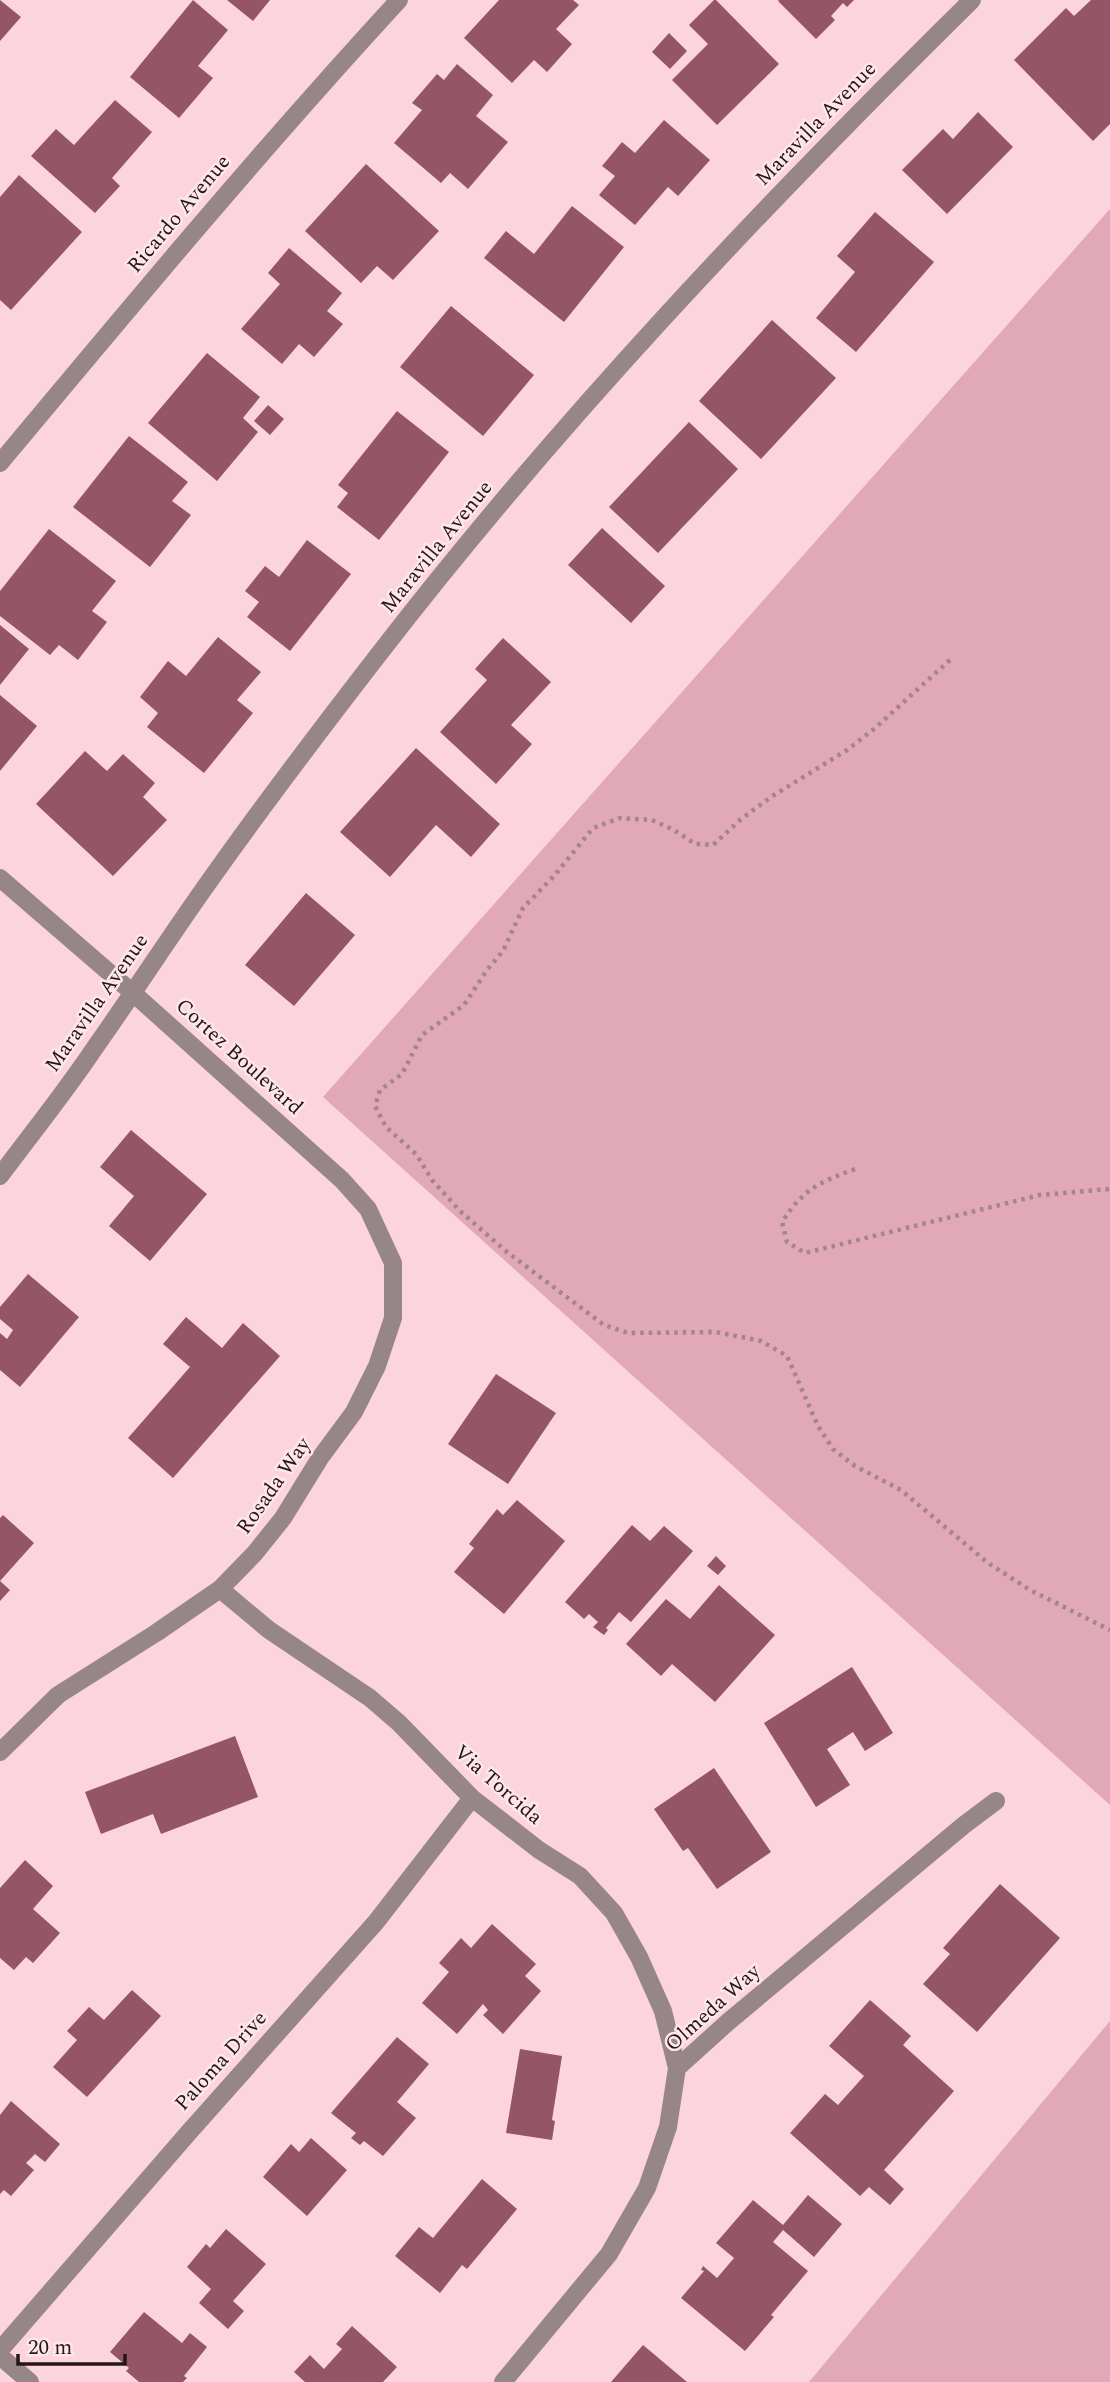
<svg xmlns="http://www.w3.org/2000/svg" width="1110" height="2382" font-family="Spectral,serif">
  <style>
    .green { fill: #e1a8b7 }
    .building { fill: #945567 }
    .lines { fill: none; stroke-linecap: round; stroke-linejoin: round }
    .path { stroke: #a3858d; stroke-width: 4.5; stroke-dasharray: 3.5 5; stroke-linecap: butt }
    .minor { stroke: #968589; stroke-width: 18 }
    .labels { text-anchor: middle; dominant-baseline: central; stroke-width: 5; stroke-linejoin: round; paint-order: stroke }
    .street-label { font-size: 21px; fill: #24161a; stroke: #ffe6ec }
  </style>
  <rect width="100%" height="100%" fill="#fcd4de"/>
  <!-- green -->
  <path class="green" d="M 1110,209 L 1110,1805 L 323,1097 Z
    M 1110,2021 L 1110,2382 L 809,2382 Z"/>
  <!-- building -->
  <path class="building" d="M 0,0 L 21,17 L 0,41 Z
    M 193,0 L 228,30 L 198,66 L 213,78 L 179,118 L 130,77 Z
    M 227,0 L 270,0 L 253,21 Z
    M 499,0 L 573,0 L 579,5 L 556,29 L 572,44 L 547,72 L 534,60 L 512,83 L 464,38 Z
    M 714,0 L 716,0 L 779,64 L 717,125 L 672,80 L 708,44 L 689,25 Z
    M 779,0 L 854,0 L 847,7 L 843,3 L 831,16 L 835,20 L 816,39 L 778,1 Z
    M 1091,0 L 1110,0 L 1110,124 L 1093,141 L 1014,60 L 1066,8 L 1074,16 Z
    M 669,33 L 687,51 L 670,69 L 652,52 Z
    M 457,64 L 493,95 L 476,116 L 508,142 L 468,189 L 450,173 L 441,183 L 394,143 L 422,110 L 412,103 L 437,74 L 444,80 Z
    M 115,100 L 152,132 L 112,178 L 120,186 L 95,213 L 31,156 L 56,129 L 74,145 Z
    M 978,112 L 1013,147 L 947,214 L 902,170 L 943,129 L 953,139 Z
    M 664,120 L 710,160 L 678,196 L 668,187 L 635,225 L 599,195 L 615,176 L 602,166 L 622,142 L 635,153 Z
    M 366,164 L 439,231 L 393,280 L 377,266 L 361,283 L 305,231 Z
    M 19,175 L 82,232 L 11,310 L 0,300 L 0,197 Z
    M 572,206 L 624,247 L 564,322 L 484,258 L 506,231 L 534,254 Z
    M 875,212 L 934,262 L 856,352 L 816,318 L 855,272 L 837,256 Z
    M 289,248 L 342,293 L 327,311 L 343,324 L 314,357 L 299,344 L 282,364 L 241,329 L 280,284 L 268,273 Z
    M 451,306 L 534,375 L 483,436 L 400,367 Z
    M 772,320 L 836,378 L 761,459 L 699,401 Z
    M 207,353 L 260,397 L 243,418 L 258,432 L 217,481 L 148,423 Z
    M 268,405 L 284,419 L 270,435 L 254,421 Z
    M 397,411 L 449,452 L 379,540 L 337,507 L 348,493 L 338,485 Z
    M 689,422 L 738,469 L 658,553 L 609,507 Z
    M 129,436 L 188,482 L 172,501 L 191,515 L 150,567 L 73,507 Z
    M 602,528 L 665,586 L 631,623 L 568,565 Z
    M 49,529 L 116,581 L 92,611 L 107,622 L 78,660 L 59,645 L 50,655 L 0,616 L 0,591 Z
    M 307,540 L 351,574 L 290,651 L 247,617 L 259,602 L 245,591 L 265,566 L 279,577 Z
    M 0,625 L 29,649 L 0,685 Z
    M 218,637 L 261,672 L 237,700 L 253,713 L 204,773 L 147,727 L 158,713 L 140,697 L 168,661 L 186,676 Z
    M 503,638 L 551,682 L 511,725 L 532,744 L 496,784 L 440,732 L 487,680 L 475,669 Z
    M 0,695 L 37,726 L 0,771 Z
    M 416,748 L 500,824 L 471,857 L 436,825 L 390,877 L 340,832 Z
    M 85,751 L 107,771 L 123,754 L 155,783 L 143,797 L 167,820 L 113,876 L 36,804 Z
    M 306,893 L 355,935 L 294,1006 L 245,965 Z
    M 131,1130 L 207,1194 L 150,1261 L 109,1226 L 134,1196 L 100,1167 Z
    M 28,1274 L 79,1317 L 20,1387 L 0,1370 L 0,1333 L 7,1339 L 13,1330 L 0,1319 L 0,1307 Z
    M 186,1317 L 222,1348 L 243,1323 L 280,1356 L 173,1478 L 128,1438 L 190,1367 L 163,1344 Z
    M 496,1374 L 556,1413 L 508,1484 L 448,1444 Z
    M 517,1500 L 565,1541 L 504,1614 L 454,1572 L 474,1548 L 469,1544 L 497,1509 L 503,1515 Z
    M 3,1515 L 34,1543 L 0,1581 L 10,1590 L 0,1601 L 0,1518 Z
    M 632,1525 L 650,1541 L 664,1526 L 693,1551 L 631,1622 L 619,1612 L 606,1628 L 608,1630 L 604,1635 L 593,1627 L 598,1622 L 589,1614 L 584,1619 L 565,1602 Z
    M 716,1556 L 726,1566 L 718,1575 L 707,1566 Z
    M 719,1585 L 775,1635 L 715,1702 L 672,1664 L 661,1676 L 626,1644 L 666,1599 L 690,1619 Z
    M 852,1667 L 893,1733 L 865,1751 L 853,1732 L 827,1749 L 850,1785 L 816,1807 L 764,1723 Z
    M 235,1736 L 258,1797 L 161,1834 L 153,1814 L 101,1834 L 85,1792 Z
    M 714,1768 L 771,1852 L 717,1889 L 688,1848 L 683,1851 L 654,1809 Z
    M 25,1860 L 53,1886 L 33,1909 L 60,1933 L 33,1963 L 26,1957 L 14,1970 L 0,1958 L 0,1888 Z
    M 1000,1884 L 1060,1938 L 977,2032 L 923,1984 L 950,1954 L 943,1948 Z
    M 492,1924 L 536,1964 L 525,1976 L 541,1991 L 503,2034 L 483,2015 L 488,2010 L 483,2004 L 457,2034 L 422,2003 L 449,1972 L 439,1963 L 461,1938 L 471,1948 Z
    M 132,1990 L 161,2016 L 87,2097 L 53,2067 L 77,2040 L 67,2031 L 89,2007 L 104,2020 Z
    M 870,2000 L 911,2036 L 903,2045 L 954,2091 L 884,2170 L 904,2189 L 890,2205 L 869,2187 L 860,2196 L 790,2133 L 825,2094 L 838,2105 L 864,2076 L 829,2046 Z
    M 397,2037 L 429,2064 L 397,2102 L 416,2118 L 383,2156 L 364,2141 L 360,2145 L 351,2138 L 356,2133 L 331,2113 Z
    M 520,2049 L 562,2056 L 552,2120 L 555,2121 L 552,2140 L 506,2133 Z
    M 11,2101 L 60,2144 L 45,2162 L 35,2154 L 26,2163 L 34,2170 L 11,2196 L 4,2190 L 0,2194 L 0,2115 Z
    M 311,2138 L 347,2170 L 307,2216 L 263,2177 L 291,2144 L 299,2152 Z
    M 482,2179 L 517,2209 L 467,2269 L 462,2265 L 440,2293 L 395,2256 L 419,2227 L 433,2238 Z
    M 808,2195 L 842,2224 L 814,2257 L 783,2230 L 773,2242 L 808,2271 L 771,2315 L 774,2317 L 745,2351 L 681,2298 L 704,2271 L 701,2270 L 703,2266 L 717,2278 L 734,2258 L 716,2243 L 753,2200 L 783,2225 Z
    M 226,2229 L 266,2264 L 233,2301 L 244,2311 L 228,2329 L 199,2303 L 211,2289 L 187,2267 L 206,2244 L 210,2248 Z
    M 144,2312 L 182,2343 L 190,2333 L 207,2347 L 184,2376 L 187,2378 L 183,2382 L 139,2382 L 126,2371 L 129,2368 L 110,2352 Z
    M 352,2326 L 397,2367 L 383,2382 L 305,2382 L 294,2372 L 310,2355 L 324,2369 L 342,2349 L 336,2344 Z
    M 643,2345 L 687,2382 L 611,2382 Z"/>
  <g class="lines">
    <!-- path -->
    <path class="path" d="M 950,660 L 874,729 L 847,750 L 771,797 L 740,820 L 713,845 L 695,844 L 674,830 L 652,820 L 620,818 L 593,828 L 554,876 L 523,908 L 503,951 L 487,970 L 464,1005 L 422,1035 L 402,1074 L 380,1090 L 375,1106 L 386,1127 L 416,1154 L 432,1180 L 460,1211 L 507,1252 L 604,1325 L 628,1333 L 716,1332 L 761,1341 L 787,1356 L 818,1426 L 833,1449 L 855,1466 L 901,1490 L 988,1563 L 1030,1590 L 1110,1630
      M 855,1169 C 820,1182 803,1189 782,1222 L 787,1242 L 805,1253 L 1040,1195 L 1110,1189"/>
    <!-- minor -->
    <path class="minor" d="M 0,463 C 131,306 261,150 399,0
      M 0,878 L 133,993 L 342,1180 L 368,1209 L 393,1263 L 393,1318 L 377,1366 L 354,1412 L 320,1458 L 283,1518 L 255,1553 L 220,1589 L 156,1633 L 58,1695 L 0,1752
      M 0,1176 C 32,1133 66,1091 96,1046 C 137,988 176,927 218,869 C 270,796 324,725 379,654 C 559,421 762,207 972,0
      M 220,1589 L 269,1630 L 370,1698 L 399,1723 L 472,1798 L 539,1850 L 580,1876 L 614,1913 L 639,1957 L 663,2011 L 677,2068
      M 0,2350 L 190,2131 L 376,1922 L 472,1798
      M 0,2356 L 30,2382
      M 503,2382 L 609,2254 L 647,2188 L 668,2127 L 677,2068 L 728,2022 L 964,1825 L 996,1801"/>
  </g>
  <g class="labels">
    <!-- street labels -->
    <g class="street-label">
      <text transform="translate(816 124) rotate(-46)">Maravilla Avenue</text>
      <text transform="translate(179 214) rotate(-50)">Ricardo Avenue</text>
      <text transform="translate(437 547) rotate(-51)">Maravilla Avenue</text>
      <text transform="translate(97 1003) rotate(-55)">Maravilla Avenue</text>
      <text transform="translate(239 1057) rotate(42)">Cortez Boulevard</text>
      <text transform="translate(274 1486) rotate(-55)">Rosada Way</text>
      <text transform="translate(498 1785) rotate(41)">Via Torcida</text>
      <text transform="translate(713 2008) rotate(-42)">Olmeda Way</text>
      <text transform="translate(221 2061) rotate(-48)">Paloma Drive</text>
    </g>
  </g>
  <!-- scale -->
  <path d="M18 2354v10h107v-10" fill="none" stroke="#24161a" stroke-width="3.5"/>
  <text x="28" y="2354" font-size="21" fill="#24161a" stroke="#ffe6ec" stroke-width="5" paint-order="stroke">20 m</text>
</svg>
